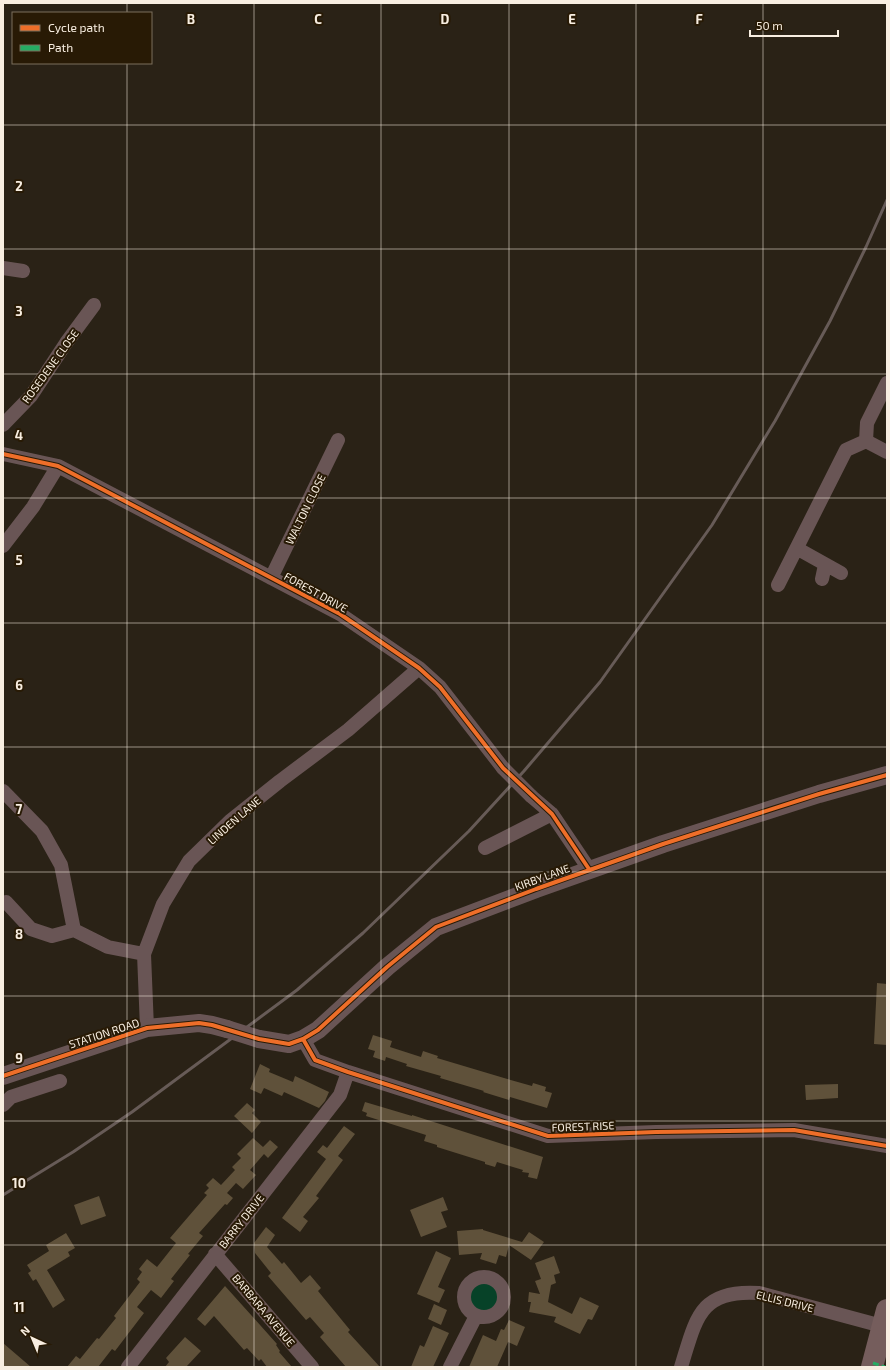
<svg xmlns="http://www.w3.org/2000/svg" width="890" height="1370" font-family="'Exo 2',sans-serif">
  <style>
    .green { fill: #074228 }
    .building { fill: #5f513a }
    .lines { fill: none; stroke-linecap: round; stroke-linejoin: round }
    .minor { stroke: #695555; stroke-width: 14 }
    .tertiary { stroke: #695555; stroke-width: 18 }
    .primary { stroke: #755d5c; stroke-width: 22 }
    .rail { stroke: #675b57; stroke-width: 3 }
    .minor-bridge { stroke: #695555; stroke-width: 14 }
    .tertiary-bridge { stroke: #695555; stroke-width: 18 }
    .quiet { stroke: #26ab63; stroke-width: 3; stroke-dasharray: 6 3; stroke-linecap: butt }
    .cycleway-casing { stroke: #281a05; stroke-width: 6 }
    .cycleway { stroke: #ee6e29; stroke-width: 4 }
    .grid { fill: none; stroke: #f8eee1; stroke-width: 1; stroke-opacity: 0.55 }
    .labels { text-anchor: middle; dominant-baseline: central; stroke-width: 4; stroke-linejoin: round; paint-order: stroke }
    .street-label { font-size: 11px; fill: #f8eee1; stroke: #281a05 }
    .grid-label { font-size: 13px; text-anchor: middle; font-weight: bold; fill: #f8eee1; stroke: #281a05; stroke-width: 4; stroke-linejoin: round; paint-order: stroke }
  </style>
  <rect width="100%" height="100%" fill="#2a2216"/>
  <!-- green -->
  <path class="green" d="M469 1297a15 15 0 1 1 30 0a15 15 0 1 1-30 0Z"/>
  <!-- building -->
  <path class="building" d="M 877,983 L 887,984 L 887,1045 L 874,1044 Z
    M 373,1035 L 392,1041 L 390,1047 L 421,1057 L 423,1051 L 438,1056 L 437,1058 L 504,1078 L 532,1086 L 533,1083 L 546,1087 L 545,1091 L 552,1093 L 547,1108 L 510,1097 L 509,1100 L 483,1092 L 484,1091 L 440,1078 L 441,1076 L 406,1066 L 407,1064 L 386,1057 L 385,1061 L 373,1057 L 375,1051 L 368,1049 Z
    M 260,1064 L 270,1069 L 269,1072 L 293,1082 L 295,1076 L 329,1092 L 325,1101 L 319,1108 L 284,1092 L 282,1096 L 264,1088 L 261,1094 L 250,1089 Z
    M 838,1084 L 838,1098 L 806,1100 L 805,1085 Z
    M 365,1102 L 412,1116 L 412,1115 L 543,1157 L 537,1179 L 528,1177 L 529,1173 L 522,1172 L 523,1170 L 497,1162 L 495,1167 L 485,1164 L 485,1162 L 437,1147 L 437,1145 L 424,1141 L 426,1135 L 366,1116 L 367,1113 L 362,1111 Z
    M 247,1103 L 255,1110 L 252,1113 L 261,1122 L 252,1133 L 234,1116 Z
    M 344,1126 L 355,1134 L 338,1156 L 343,1160 L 316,1196 L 319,1198 L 303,1217 L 308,1221 L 300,1232 L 282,1218 L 326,1159 L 317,1152 L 323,1145 L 327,1148 Z
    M 253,1138 L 263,1147 L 270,1140 L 278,1147 L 268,1158 L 264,1154 L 250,1170 L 256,1175 L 243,1189 L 236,1183 L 227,1193 L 233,1198 L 227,1205 L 225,1204 L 199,1233 L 203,1236 L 188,1254 L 190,1255 L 171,1279 L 174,1281 L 161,1298 L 151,1290 L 137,1307 L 144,1313 L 115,1351 L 112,1349 L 98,1367 L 67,1367 L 76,1356 L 80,1359 L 97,1338 L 99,1339 L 116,1318 L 114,1316 L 140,1282 L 137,1279 L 142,1272 L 139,1269 L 147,1259 L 157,1267 L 176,1243 L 170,1238 L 207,1195 L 204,1193 L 209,1188 L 206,1185 L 213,1178 L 221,1185 L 235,1170 L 232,1167 L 241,1158 L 237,1154 Z
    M 99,1196 L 106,1216 L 81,1225 L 74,1205 Z
    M 443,1197 L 448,1210 L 441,1212 L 447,1227 L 421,1237 L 410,1210 Z
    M 266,1227 L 275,1235 L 267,1247 L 282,1264 L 284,1262 L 301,1283 L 310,1275 L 321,1288 L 318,1291 L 350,1330 L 348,1332 L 380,1367 L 346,1367 L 320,1337 L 324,1333 L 310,1317 L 306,1320 L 268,1276 L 271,1273 L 255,1253 L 254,1243 Z
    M 483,1229 L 483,1230 L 522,1242 L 529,1232 L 544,1242 L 531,1260 L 509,1245 L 506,1257 L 499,1255 L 496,1264 L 480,1259 L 482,1253 L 459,1255 L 457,1231 Z
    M 66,1233 L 75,1248 L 68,1252 L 70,1256 L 47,1270 L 65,1300 L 53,1308 L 36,1279 L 33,1281 L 28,1273 L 31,1271 L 27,1265 L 49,1251 L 46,1245 Z
    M 436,1251 L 451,1258 L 438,1287 L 445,1290 L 439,1303 L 417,1294 Z
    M 554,1256 L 560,1273 L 554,1275 L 556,1283 L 551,1285 L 548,1302 L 572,1314 L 580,1297 L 599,1306 L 592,1320 L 588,1319 L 580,1334 L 554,1322 L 556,1317 L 529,1312 L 531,1302 L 528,1302 L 529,1292 L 540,1294 L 535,1281 L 541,1279 L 535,1263 Z
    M 225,1286 L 277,1344 L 276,1345 L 280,1351 L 279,1352 L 292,1367 L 267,1367 L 261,1359 L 259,1361 L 247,1348 L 244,1350 L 214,1316 L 205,1326 L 197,1319 Z
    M 434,1304 L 447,1310 L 441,1325 L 428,1319 Z
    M 509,1320 L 525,1327 L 517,1346 L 508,1342 L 497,1367 L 469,1367 L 483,1335 L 496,1341 L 501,1329 L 504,1330 Z
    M 433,1326 L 449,1333 L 433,1367 L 411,1367 L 420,1345 L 424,1347 Z
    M 185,1337 L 201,1351 L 186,1367 L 165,1367 L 169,1362 L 166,1358 Z
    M 3,1343 L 31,1367 L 3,1367 Z"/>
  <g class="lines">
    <!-- minor -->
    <path class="minor" d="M 3,268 L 23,271
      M 3,425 L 31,396 L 66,343 L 94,305
      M 866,441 L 867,423 L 887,383
      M 866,441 L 887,452
      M 3,454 L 58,466 L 340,614 L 419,668 L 440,687 L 503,768
      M 3,546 L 33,507 L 58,466
      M 798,549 L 841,573
      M 271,578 L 338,440
      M 822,579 L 825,565
      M 778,585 L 846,450 L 866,441
      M 3,791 L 42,831 L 61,865 L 74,930
      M 531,796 L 552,814 L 589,869
      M 485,848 L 552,814
      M 6,902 L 31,929 L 52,936 L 74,930 L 108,947 L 144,954
      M 147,1028 L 144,954 L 163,904 L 189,861 L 230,821 L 280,781 L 348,730 L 419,668
      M 303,1039 L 315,1060 L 348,1072 L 548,1136 L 656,1132 L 794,1130 L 887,1146
      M 3,1105 L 11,1097 L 60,1081
      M 215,1254 L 312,1367
      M464 1297a20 20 0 1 1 40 0a20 20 0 1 1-40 0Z
      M 128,1367 L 340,1095 L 348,1072
      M 450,1367 L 476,1316
      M 681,1367 C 696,1319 699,1289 759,1293 L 882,1326"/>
    <!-- tertiary -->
    <path class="tertiary" d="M 259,1039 L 289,1044 L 303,1039 L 318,1030 L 387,967 L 436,927 L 536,889 L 663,844 L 819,794 L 887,775
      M 3,1076 L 147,1028 L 199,1023 L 212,1025 L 227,1029"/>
    <!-- primary -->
    <path class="primary" d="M 872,1367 L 887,1310"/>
    <!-- rail -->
    <path class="rail" d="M 3,1195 L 73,1152 L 132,1112 L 297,990 L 363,933 L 469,831 L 524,771 L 600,682 L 712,525 L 775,421 L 830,321 L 866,247 L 887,200"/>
    <!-- minor-bridge -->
    <path class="minor-bridge" d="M 503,768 L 531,796"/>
    <!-- tertiary-bridge -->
    <path class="tertiary-bridge" d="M 227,1029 L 259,1039"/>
    <!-- quiet -->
    <path class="quiet" d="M 873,1363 L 885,1367"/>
    <!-- cycleway casing -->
    <g class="cycleway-casing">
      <path id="cycleway" d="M 3,454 L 58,466 L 340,614 L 419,668 L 440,687 L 503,768 L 552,814 L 589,869
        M 303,1039 L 315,1060 L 348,1072 L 548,1136 L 656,1132 L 794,1130 L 887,1146
        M 3,1076 L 147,1028 L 199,1023 L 212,1025 L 259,1039 L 289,1044 L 303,1039 L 318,1030 L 387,967 L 436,927 L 536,889 L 663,844 L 819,794 L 887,775"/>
    </g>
    <!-- cycleway -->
    <use href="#cycleway" class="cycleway"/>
  </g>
  <!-- grid -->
  <path class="grid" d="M 127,3 L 127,13M 254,3 L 254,1367M 381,3 L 381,1367M 509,3 L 509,1367M 636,3 L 636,1367M 763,3 L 763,1367M 127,63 L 127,1367M 3,125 L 887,125M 3,249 L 887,249M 3,374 L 887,374M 3,498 L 887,498M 3,623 L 887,623M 3,747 L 887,747M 3,872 L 887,872M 3,996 L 887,996M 3,1121 L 887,1121M 3,1245 L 887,1245"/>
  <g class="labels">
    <!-- street labels -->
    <g class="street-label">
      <text transform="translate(50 366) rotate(-54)">ROSEDENE CLOSE</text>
      <text transform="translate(305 509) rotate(-64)">WALTON CLOSE</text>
      <text transform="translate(316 592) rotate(29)">FOREST DRIVE</text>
      <text transform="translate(234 820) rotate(-41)">LINDEN LANE</text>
      <text transform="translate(542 877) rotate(-20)">KIRBY LANE</text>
      <text transform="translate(104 1033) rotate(-18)">STATION ROAD</text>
      <text transform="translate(583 1126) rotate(-2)">FOREST RISE</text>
      <text transform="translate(241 1221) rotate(-52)">BARRY DRIVE</text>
      <text transform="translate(785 1301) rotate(14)">ELLIS DRIVE</text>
      <text transform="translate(264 1310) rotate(50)">BARBARA AVENUE</text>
    </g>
  </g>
  <g class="grid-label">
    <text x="191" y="24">B</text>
    <text x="318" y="24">C</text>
    <text x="445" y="24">D</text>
    <text x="572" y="24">E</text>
    <text x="699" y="24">F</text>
    <text x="19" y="191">2</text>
    <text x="19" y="316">3</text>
    <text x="19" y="440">4</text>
    <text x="19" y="565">5</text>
    <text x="19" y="690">6</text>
    <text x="19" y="814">7</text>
    <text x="19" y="939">8</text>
    <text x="19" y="1063">9</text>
    <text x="19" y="1188">10</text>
    <text x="19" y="1312">11</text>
  </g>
  <!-- border -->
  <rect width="890" height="1370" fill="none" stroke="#f8eee1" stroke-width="8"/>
  <!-- legend -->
  <rect x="12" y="12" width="140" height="52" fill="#281a05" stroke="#7b6f5d"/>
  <rect x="20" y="25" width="20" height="6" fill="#ee6e29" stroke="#7b6f5d"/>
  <text x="48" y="32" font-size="12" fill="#f8eee1">Cycle path</text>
  <rect x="20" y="45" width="20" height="6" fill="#26ab63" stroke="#7b6f5d"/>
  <text x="48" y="52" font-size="12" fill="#f8eee1">Path</text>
  <!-- north arrow -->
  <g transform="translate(32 1338) rotate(316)" stroke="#281a05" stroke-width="3" paint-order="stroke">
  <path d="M0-3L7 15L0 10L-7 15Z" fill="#f8eee1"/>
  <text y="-6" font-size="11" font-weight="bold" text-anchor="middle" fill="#f8eee1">N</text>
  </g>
  <!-- scale -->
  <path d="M750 30v6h88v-6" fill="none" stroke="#f8eee1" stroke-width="2"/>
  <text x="756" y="30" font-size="12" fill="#f8eee1" stroke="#281a05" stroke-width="3" paint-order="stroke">50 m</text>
</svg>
